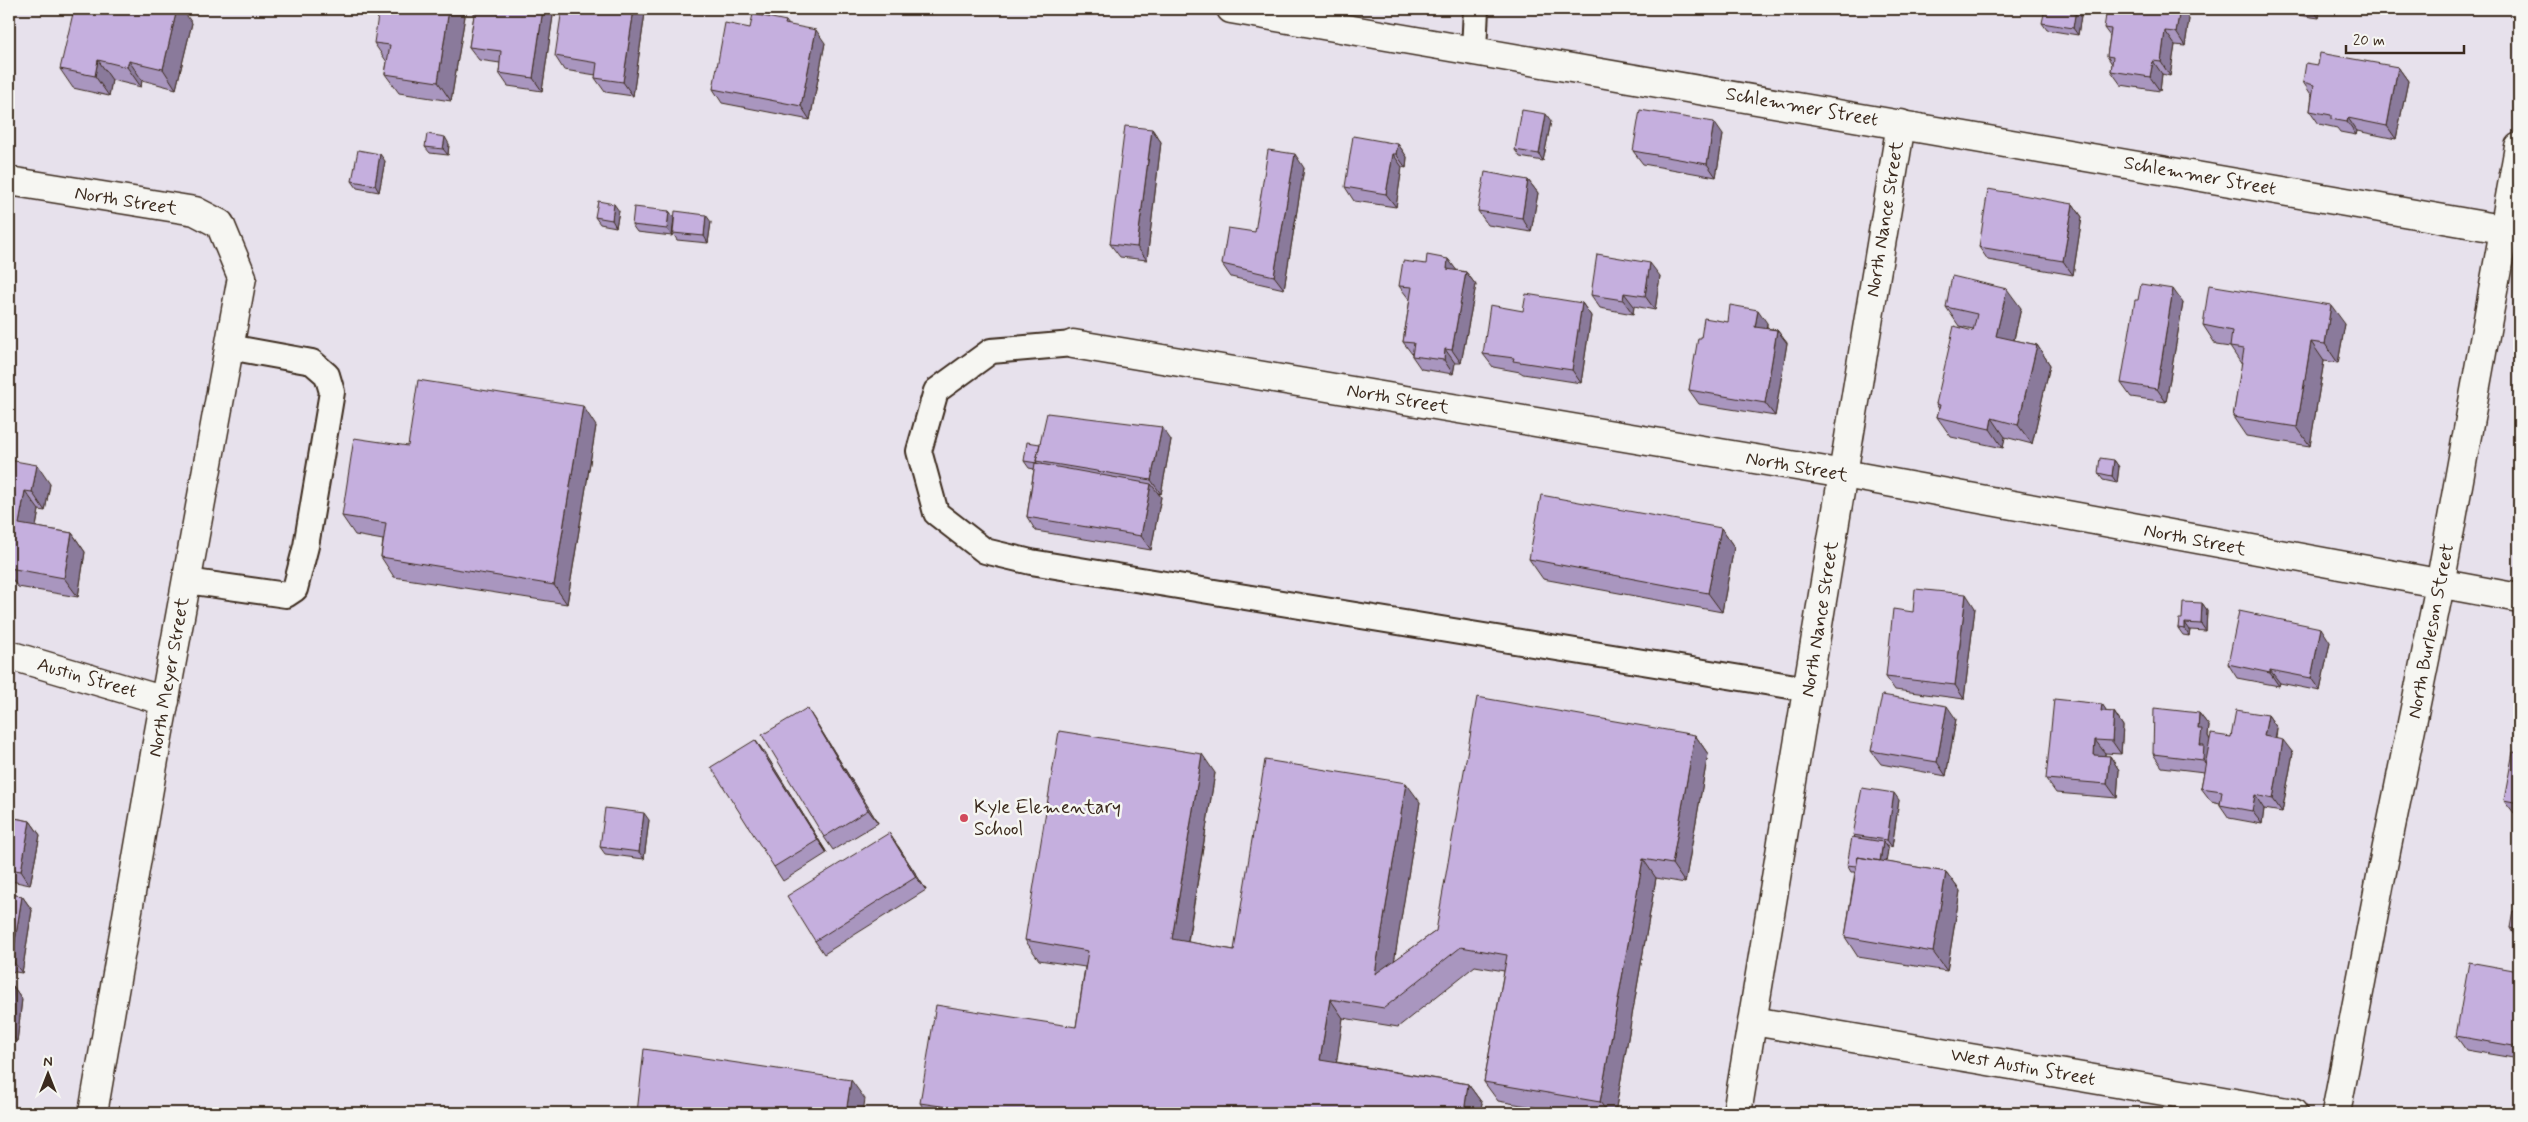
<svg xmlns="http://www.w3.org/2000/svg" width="2528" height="1122" font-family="Mynerve,sans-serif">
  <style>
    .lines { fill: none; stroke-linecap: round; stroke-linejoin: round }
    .lane-casing { stroke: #3b2a1e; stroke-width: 28 }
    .street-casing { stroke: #3b2a1e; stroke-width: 31 }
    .secondary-casing { stroke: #3b2a1e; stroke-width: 31 }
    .lane { stroke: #f6f6f2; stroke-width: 24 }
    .street { stroke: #f6f6f2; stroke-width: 28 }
    .secondary { stroke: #f6f6f2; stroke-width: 28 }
    .wall { fill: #a996bf; stroke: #3b2a1e }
    .shaded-wall { fill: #8a7a9b; stroke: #3b2a1e }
    .building { fill: #c5afde; stroke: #3b2a1e }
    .poi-dot { fill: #d1495b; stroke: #f6f6f2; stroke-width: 2 }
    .labels { text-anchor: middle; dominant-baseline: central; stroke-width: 5; stroke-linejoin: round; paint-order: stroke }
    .street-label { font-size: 19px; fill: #3b2a1e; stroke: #f6f6f2 }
    .poi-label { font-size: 19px; fill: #3b2a1e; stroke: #f6f6f2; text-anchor: start }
  </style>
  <rect width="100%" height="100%" fill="#e7e1ec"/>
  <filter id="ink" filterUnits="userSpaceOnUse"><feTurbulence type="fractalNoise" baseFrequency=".02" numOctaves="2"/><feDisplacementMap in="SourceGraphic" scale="10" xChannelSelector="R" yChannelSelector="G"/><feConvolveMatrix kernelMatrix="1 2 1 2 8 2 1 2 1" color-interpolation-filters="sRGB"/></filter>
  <g filter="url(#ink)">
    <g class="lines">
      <!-- lane casing -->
      <g class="lane-casing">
        <path id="lane" d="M 1474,50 L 1476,9
          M 1073,344 L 991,351 L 936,391 L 919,451 L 936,513 L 985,551 L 1031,562 L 1808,689
          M 187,581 L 286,595 L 295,589 L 306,546 L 332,392 L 327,375 L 312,362 L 229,347"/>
      </g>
      <!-- street casing -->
      <g class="street-casing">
        <path id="street" d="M 1231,9 L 2519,232
          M 9,181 L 195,211 L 220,224 L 242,277 L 156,748 L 93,1113
          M 1073,344 L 1844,474 L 2519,598
          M 9,655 L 165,701
          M 1753,1021 L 2293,1113"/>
      </g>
      <!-- secondary casing -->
      <g class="secondary-casing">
        <path id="secondary" d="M 1737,1113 L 1901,124
          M 2336,1113 L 2383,866 L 2440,585 L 2519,147"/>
      </g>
      <!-- lane -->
      <use href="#lane" class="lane"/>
      <!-- street -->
      <use href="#street" class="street"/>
      <!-- secondary -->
      <use href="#secondary" class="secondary"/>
    </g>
    <!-- wall -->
    <path class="wall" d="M 475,9 L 554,9 L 542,91 L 508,86 L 499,73 L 500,63 L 479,60 L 469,47 Z
      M 2082,9 L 2078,35 L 2047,30 L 2042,23 Z
      M 2292,9 L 2320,9 L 2319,18 L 2297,15 Z
      M 645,13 L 633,96 L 605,92 L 595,78 L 596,75 L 564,70 L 555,56 Z
      M 465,16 L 451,101 L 399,93 L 385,74 L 387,62 L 374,43 Z
      M 2189,19 L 2185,46 L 2175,45 L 2170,76 L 2162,74 L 2160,91 L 2121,85 L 2111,71 L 2112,64 L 2107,56 L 2110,36 L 2104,28 Z
      M 786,21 L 789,25 L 825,43 L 810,120 L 722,103 L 713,89 L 750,28 Z
      M 192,23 L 176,89 L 142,80 L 141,87 L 112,80 L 109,96 L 73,88 L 60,69 Z
      M 2318,65 L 2398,67 L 2408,81 L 2396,139 L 2357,131 L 2356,135 L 2340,132 L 2337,128 L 2319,124 L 2310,111 L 2312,96 L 2303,82 Z
      M 1551,121 L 1543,161 L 1520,157 L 1515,150 Z
      M 1152,129 L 1161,142 L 1147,260 L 1120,257 L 1110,244 Z
      M 1723,135 L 1716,177 L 1643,164 L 1633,151 Z
      M 449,144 L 448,155 L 430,153 L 425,147 Z
      M 1398,144 L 1407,157 L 1406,168 L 1402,167 L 1396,207 L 1354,201 L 1345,187 Z
      M 385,161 L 379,192 L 357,188 L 352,181 Z
      M 1304,168 L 1284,289 L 1231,277 L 1222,264 L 1255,232 Z
      M 1528,180 L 1538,193 L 1531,232 L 1488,225 L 1478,211 Z
      M 2073,204 L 2082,217 L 2073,275 L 1988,260 L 1979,247 Z
      M 619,211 L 616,227 L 600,224 L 595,217 Z
      M 669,211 L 674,218 L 672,236 L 637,232 L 632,225 Z
      M 711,222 L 708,243 L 677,240 L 673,233 Z
      M 1448,259 L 1456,270 L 1466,272 L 1476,285 L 1461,363 L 1455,363 L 1453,374 L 1421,369 L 1412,356 L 1412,354 L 1403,342 L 1410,299 L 1409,299 L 1399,286 L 1426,264 Z
      M 1660,276 L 1655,310 L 1634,306 L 1633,314 L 1600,308 L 1591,295 Z
      M 1582,303 L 1591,316 L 1581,383 L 1523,374 L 1520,372 L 1493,367 L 1483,354 L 1523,311 Z
      M 2183,303 L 2166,402 L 2131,397 L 2121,383 Z
      M 1946,307 L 2021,308 L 2014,340 L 2037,345 L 2050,365 L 2032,444 L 2005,437 L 2003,448 L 1951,437 L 1937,417 L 1939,409 L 1936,404 L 1973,329 L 1959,326 Z
      M 1728,322 L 1767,323 L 1767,328 L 1777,330 L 1787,343 L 1775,416 L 1699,404 L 1689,390 L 1701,338 Z
      M 2345,324 L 2338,363 L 2324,361 L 2310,446 L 2246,436 L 2233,417 L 2242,365 L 2230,347 L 2216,345 L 2203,325 Z
      M 596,426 L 567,604 L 394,577 L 381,557 L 383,540 L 355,535 L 342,516 L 408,446 Z
      M 1171,440 L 1161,494 L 1158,493 L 1161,497 L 1151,550 L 1036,531 L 1027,517 L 1034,469 L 1029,468 L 1024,461 L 1040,444 Z
      M 9,460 L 50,484 L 45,511 L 39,510 L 36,527 L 72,533 L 85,552 L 78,597 L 18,587 L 12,579 L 9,578 Z
      M 2114,460 L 2119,467 L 2117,483 L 2103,480 L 2098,473 Z
      M 1721,528 L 1734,547 L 1722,612 L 1543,579 L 1529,559 Z
      M 2202,603 L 2207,610 L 2206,631 L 2190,630 L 2189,636 L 2183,635 L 2178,628 L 2182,619 Z
      M 1975,608 L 1964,699 L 1895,690 L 1886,677 L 1913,612 Z
      M 2330,642 L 2320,691 L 2280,683 L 2279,686 L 2237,678 L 2228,664 Z
      M 2102,704 L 2107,712 L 2114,712 L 2123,726 L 2121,754 L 2105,753 L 2105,756 L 2110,756 L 2119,770 L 2117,798 L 2056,793 L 2046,779 Z
      M 2199,713 L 2209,726 L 2208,736 L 2210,740 L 2231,737 L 2268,715 L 2277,728 L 2276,738 L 2293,753 L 2282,812 L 2264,809 L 2262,824 L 2229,818 L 2220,805 L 2220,803 L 2211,801 L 2201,788 L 2204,772 L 2162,767 L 2153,754 Z
      M 1956,719 L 1946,776 L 1881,764 L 1871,751 Z
      M 816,722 L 878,823 L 833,850 L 824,837 Z
      M 1695,735 L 1708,754 L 1685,883 L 1656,878 L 1615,1113 L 1568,1113 L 1498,1101 L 1484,1082 L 1504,971 L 1475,966 L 1398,1027 L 1343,1018 L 1336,1062 L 1468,1084 L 1482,1103 L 1480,1113 L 927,1113 L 920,1103 L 1076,1027 L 1085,967 L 1039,960 L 1025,940 L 1215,773 L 1188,942 L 1234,950 L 1420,802 L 1394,961 L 1436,931 Z
      M 755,740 L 765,753 L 827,853 L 783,881 L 774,867 Z
      M 2519,753 L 2519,814 L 2514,813 L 2504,800 Z
      M 1899,800 L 1892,847 L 1886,846 L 1888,849 L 1886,862 L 1946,872 L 1960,891 L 1947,971 L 1858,957 L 1845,937 L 1855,872 L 1851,872 L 1847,865 L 1855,837 L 1853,835 Z
      M 9,817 L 30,821 L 40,835 L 30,885 L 11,881 L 10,885 L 9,885 Z
      M 649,820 L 644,859 L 605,854 L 600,847 Z
      M 898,846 L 926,890 L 824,954 L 815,941 Z
      M 9,894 L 22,896 L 32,910 L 22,973 L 9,971 Z
      M 2519,912 L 2519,936 L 2514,935 L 2510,928 Z
      M 2519,971 L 2519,1059 L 2466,1050 L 2456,1036 Z
      M 9,985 L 13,986 L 22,999 L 17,1042 L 9,1042 Z"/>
    <!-- shaded-wall -->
    <path class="shaded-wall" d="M 177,9 L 182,9 L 192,23 L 176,89 L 163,69 Z
      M 449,9 L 460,9 L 465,16 L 451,101 L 438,82 Z
      M 543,9 L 554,9 L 542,91 L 533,78 Z
      M 634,9 L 642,9 L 645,13 L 633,96 L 623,82 Z
      M 2076,9 L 2082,9 L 2078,35 L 2073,28 Z
      M 2180,9 L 2182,9 L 2189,19 L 2185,46 L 2176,32 Z
      M 2314,9 L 2320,9 L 2319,18 L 2314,11 Z
      M 816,30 L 825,43 L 810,120 L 801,106 Z
      M 2165,31 L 2175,45 L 2170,76 L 2161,62 Z
      M 98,60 L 112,80 L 109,96 L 95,76 Z
      M 129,61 L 142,80 L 141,87 L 127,67 Z
      M 2153,61 L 2162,74 L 2160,91 L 2150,77 Z
      M 2398,67 L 2408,81 L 2396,139 L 2387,126 Z
      M 1546,114 L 1551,121 L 1543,161 L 1539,154 Z
      M 2348,118 L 2357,131 L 2356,135 L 2347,122 Z
      M 1714,122 L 1723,135 L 1716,177 L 1707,164 Z
      M 1152,129 L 1161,142 L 1147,260 L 1137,247 Z
      M 445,137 L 449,144 L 448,155 L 443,149 Z
      M 1398,144 L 1407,157 L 1406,168 L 1396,154 Z
      M 380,154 L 385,161 L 379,192 L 375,185 Z
      M 1295,154 L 1304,168 L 1284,289 L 1274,276 Z
      M 1393,154 L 1402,167 L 1396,207 L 1386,194 Z
      M 1528,180 L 1538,193 L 1531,232 L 1522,218 Z
      M 614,204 L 619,211 L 616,227 L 612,220 Z
      M 2073,204 L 2082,217 L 2073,275 L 2063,261 Z
      M 669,211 L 674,218 L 672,236 L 667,229 Z
      M 706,215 L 711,222 L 708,243 L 704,236 Z
      M 1448,259 L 1458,272 L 1447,269 Z
      M 1650,263 L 1660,276 L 1655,310 L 1645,296 Z
      M 1466,272 L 1476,285 L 1461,363 L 1452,350 Z
      M 2007,289 L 2021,308 L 2010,356 L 1996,336 Z
      M 2173,289 L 2183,303 L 2166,402 L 2157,389 Z
      M 1624,293 L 1634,306 L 1633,314 L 1623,300 Z
      M 1582,303 L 1591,316 L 1581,383 L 1572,370 Z
      M 2331,305 L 2345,324 L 2338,363 L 2325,344 Z
      M 1758,310 L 1767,323 L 1765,340 L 1755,327 Z
      M 1777,330 L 1787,343 L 1775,416 L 1765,403 Z
      M 2311,342 L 2324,361 L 2310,446 L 2297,427 Z
      M 2037,345 L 2050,365 L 2032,444 L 2018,425 Z
      M 1445,349 L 1455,363 L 1453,374 L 1444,360 Z
      M 583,406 L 596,426 L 567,604 L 554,585 Z
      M 1992,418 L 2005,437 L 2003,448 L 1990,429 Z
      M 1162,427 L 1171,440 L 1161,494 L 1151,480 Z
      M 2114,460 L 2119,467 L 2117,483 L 2112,476 Z
      M 37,465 L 50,484 L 45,511 L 32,492 Z
      M 1151,484 L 1161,497 L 1151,550 L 1141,536 Z
      M 25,491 L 39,510 L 33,543 L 19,524 Z
      M 1721,528 L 1734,547 L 1722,612 L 1708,593 Z
      M 72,533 L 85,552 L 78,597 L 64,578 Z
      M 1966,594 L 1975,608 L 1964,699 L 1955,685 Z
      M 2202,603 L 2207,610 L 2206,631 L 2201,624 Z
      M 2185,623 L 2190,630 L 2189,636 L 2185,629 Z
      M 2321,628 L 2330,642 L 2320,691 L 2311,678 Z
      M 2270,670 L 2280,683 L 2279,686 L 2270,673 Z
      M 2102,704 L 2111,717 L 2101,711 Z
      M 1947,706 L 1956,719 L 1946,776 L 1937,762 Z
      M 807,708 L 816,722 L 878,823 L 868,810 Z
      M 2114,712 L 2123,726 L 2121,754 L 2112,741 Z
      M 2199,713 L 2209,726 L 2208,736 L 2211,742 L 2212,773 L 2203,760 L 2198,729 Z
      M 2268,715 L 2277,728 L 2273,750 L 2264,736 Z
      M 1695,735 L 1708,754 L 1685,883 L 1672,864 Z
      M 755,740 L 765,753 L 827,853 L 818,840 Z
      M 2095,740 L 2105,753 L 2104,769 L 2094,755 Z
      M 2283,740 L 2293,753 L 2282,812 L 2273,799 Z
      M 1202,754 L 1215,773 L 1185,958 L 1172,939 Z
      M 2110,756 L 2119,770 L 2117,798 L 2107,784 Z
      M 1406,783 L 1420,802 L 1389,994 L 1375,974 Z
      M 1894,793 L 1899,800 L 1892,847 L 1887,840 Z
      M 2255,795 L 2264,809 L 2262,824 L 2252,811 Z
      M 644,813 L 649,820 L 644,859 L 639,852 Z
      M 30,821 L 40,835 L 30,885 L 21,871 Z
      M 889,833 L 898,846 L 926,890 L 916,877 Z
      M 1883,842 L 1888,849 L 1884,877 L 1879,871 Z
      M 1643,859 L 1656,878 L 1615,1113 L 1608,1113 L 1600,1102 Z
      M 1946,872 L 1960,891 L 1947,971 L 1933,952 Z
      M 9,878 L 11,881 L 10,885 L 9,883 Z
      M 22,896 L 32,910 L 22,973 L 12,960 Z
      M 13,986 L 22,999 L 17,1042 L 9,1030 L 9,1021 Z
      M 1330,999 L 1343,1018 L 1334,1079 L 1320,1060 Z
      M 851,1080 L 865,1099 L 863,1113 L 846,1113 Z
      M 1468,1084 L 1482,1103 L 1480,1113 L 1464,1113 Z"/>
    <!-- building -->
    <path class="building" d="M 74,9 L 177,9 L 163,69 L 129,61 L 127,67 L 98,60 L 95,76 L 60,69 Z
      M 379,9 L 449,9 L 438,82 L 385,74 L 390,45 L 374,43 Z
      M 475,9 L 543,9 L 533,78 L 499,73 L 501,51 L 469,47 Z
      M 562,9 L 634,9 L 623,82 L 595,78 L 597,63 L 555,56 Z
      M 2045,9 L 2076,9 L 2073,28 L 2042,23 Z
      M 2107,9 L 2180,9 L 2176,32 L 2165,31 L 2161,62 L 2153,61 L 2150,77 L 2111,71 L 2113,57 L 2107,56 L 2111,29 L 2104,28 Z
      M 2298,9 L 2314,9 L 2314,11 Z
      M 753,14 L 786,21 L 785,24 L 816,30 L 801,106 L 713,89 L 725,23 L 750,28 Z
      M 2320,53 L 2398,67 L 2387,126 L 2348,118 L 2347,122 L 2331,119 L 2331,115 L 2310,111 L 2314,85 L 2303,82 L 2306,63 L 2318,65 Z
      M 1522,110 L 1546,114 L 1539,154 L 1515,150 Z
      M 1640,110 L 1714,122 L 1707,164 L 1633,151 Z
      M 1125,126 L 1152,129 L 1137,247 L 1110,244 Z
      M 427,134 L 445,137 L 443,149 L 425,147 Z
      M 1353,136 L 1398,144 L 1396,154 L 1393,154 L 1386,194 L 1345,187 Z
      M 358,150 L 380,154 L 375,185 L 352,181 Z
      M 1268,150 L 1295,154 L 1274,276 L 1222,264 L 1228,228 L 1255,232 Z
      M 1485,172 L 1528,180 L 1522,218 L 1478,211 Z
      M 1988,189 L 2073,204 L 2063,261 L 1979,247 Z
      M 598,201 L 614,204 L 612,220 L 595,217 Z
      M 634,207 L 669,211 L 667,229 L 632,225 Z
      M 675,211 L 706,215 L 704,236 L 673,233 Z
      M 1597,254 L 1650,263 L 1645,296 L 1624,293 L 1623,300 L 1591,295 Z
      M 1427,255 L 1448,259 L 1447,269 L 1466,272 L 1452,350 L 1445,349 L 1444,360 L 1412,356 L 1414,343 L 1403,342 L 1412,287 L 1399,286 L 1403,261 L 1426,264 Z
      M 1952,276 L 2007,289 L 1996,336 L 2037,345 L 2018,425 L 1992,418 L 1990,429 L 1937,417 L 1940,405 L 1936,404 L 1954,326 L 1973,331 L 1977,314 L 1946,307 Z
      M 2141,284 L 2173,289 L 2157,389 L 2121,383 L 2135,300 L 2138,300 Z
      M 2209,285 L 2331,305 L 2325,344 L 2311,342 L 2297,427 L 2233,417 L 2244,349 L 2230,347 L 2232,331 L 2203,325 Z
      M 1526,294 L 1582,303 L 1572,370 L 1513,361 L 1514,358 L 1483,354 L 1490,305 L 1523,311 Z
      M 1730,305 L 1758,310 L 1755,327 L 1777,330 L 1765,403 L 1689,390 L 1698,338 L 1701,338 L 1704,318 L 1728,322 Z
      M 418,380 L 583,406 L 554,585 L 381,557 L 386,523 L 342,516 L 354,438 L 408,446 Z
      M 1047,413 L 1162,427 L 1151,480 L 1036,461 Z
      M 1027,442 L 1040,444 L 1036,461 L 1037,463 L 1024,461 Z
      M 2100,458 L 2114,460 L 2112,476 L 2098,473 Z
      M 9,460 L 37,465 L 32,492 L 25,491 L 19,524 L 72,533 L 64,578 L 9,568 Z
      M 1035,463 L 1151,484 L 1141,536 L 1027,517 Z
      M 1541,495 L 1721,528 L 1708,593 L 1529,559 Z
      M 1915,589 L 1966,594 L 1955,685 L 1886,677 L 1893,609 L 1913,612 Z
      M 2183,602 L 2202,603 L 2201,624 L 2185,623 L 2185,629 L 2178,628 L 2179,619 L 2182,619 Z
      M 2239,611 L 2321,628 L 2311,678 L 2270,670 L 2270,673 L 2228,664 Z
      M 1882,695 L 1947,706 L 1937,762 L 1871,751 Z
      M 1477,697 L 1695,735 L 1672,864 L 1643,859 L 1600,1102 L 1484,1082 L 1507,955 L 1461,947 L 1384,1008 L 1330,999 L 1320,1060 L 1468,1084 L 1464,1113 L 989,1113 L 920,1103 L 936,1005 L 1076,1027 L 1088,951 L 1025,940 L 1059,731 L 1202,754 L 1172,939 L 1234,950 L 1265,760 L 1406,783 L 1375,974 L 1436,931 Z
      M 2054,699 L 2102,704 L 2101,711 L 2114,712 L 2112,741 L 2095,740 L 2094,755 L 2110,756 L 2107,784 L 2046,779 Z
      M 807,708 L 868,810 L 824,837 L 762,735 Z
      M 2154,708 L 2199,713 L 2198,729 L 2202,729 L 2200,745 L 2204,745 L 2203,760 L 2153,754 Z
      M 2236,710 L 2268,715 L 2264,736 L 2283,740 L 2273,799 L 2255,795 L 2252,811 L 2220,805 L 2222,791 L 2201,788 L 2211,734 L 2231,737 Z
      M 755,740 L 818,840 L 774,867 L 711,767 Z
      M 2513,752 L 2519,753 L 2519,803 L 2504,800 Z
      M 1862,788 L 1894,793 L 1887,840 L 1853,835 Z
      M 605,808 L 644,813 L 639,852 L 600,847 Z
      M 9,817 L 30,821 L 21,871 L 9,869 Z
      M 889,833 L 916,877 L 815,941 L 787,896 Z
      M 1852,837 L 1883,842 L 1880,861 L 1858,857 L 1856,866 L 1847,865 Z
      M 1858,857 L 1946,872 L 1933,952 L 1845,937 Z
      M 9,894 L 22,896 L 12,960 L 9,959 Z
      M 2513,911 L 2519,912 L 2519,930 L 2510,928 Z
      M 2469,962 L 2519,971 L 2519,1047 L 2456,1036 Z
      M 9,985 L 13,986 L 9,1021 Z
      M 644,1049 L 851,1080 L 846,1113 L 637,1113 Z"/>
  </g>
  <!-- markers -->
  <circle class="poi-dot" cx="964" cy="818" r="5"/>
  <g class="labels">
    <!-- street labels -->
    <g class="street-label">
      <text transform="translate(1802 107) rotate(10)">Schlemmer Street</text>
      <text transform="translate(2200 176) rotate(10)">Schlemmer Street</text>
      <text transform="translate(126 201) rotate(9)">North Street</text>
      <text transform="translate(1885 219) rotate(-81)">North Nance Street</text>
      <text transform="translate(1398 399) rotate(10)">North Street</text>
      <text transform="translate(1797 467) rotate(10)">North Street</text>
      <text transform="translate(2195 540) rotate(11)">North Street</text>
      <text transform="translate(1820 619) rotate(-81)">North Nance Street</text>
      <text transform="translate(2431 631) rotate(-79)">North Burleson Street</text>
      <text transform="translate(169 677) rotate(-80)">North Meyer Street</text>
      <text transform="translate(87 678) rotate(16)">Austin Street</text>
      <text transform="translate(2023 1067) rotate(10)">West Austin Street</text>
    </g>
    <!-- poi labels -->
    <g class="poi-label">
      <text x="974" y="807">Kyle Elementary<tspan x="974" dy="22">School</tspan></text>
    </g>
  </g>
  <!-- margin -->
  <rect width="2528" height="1122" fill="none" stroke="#f6f6f2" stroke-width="30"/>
  <rect x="15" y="15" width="2498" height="1092" fill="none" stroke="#3b2a1e" stroke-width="2" filter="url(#ink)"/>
  <!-- north arrow -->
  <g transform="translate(48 1074)" stroke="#f6f6f2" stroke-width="4" paint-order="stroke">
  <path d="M0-4L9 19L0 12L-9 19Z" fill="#3b2a1e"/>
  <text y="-8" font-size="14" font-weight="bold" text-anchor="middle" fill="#3b2a1e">N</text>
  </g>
  <!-- scale -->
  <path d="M2346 45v8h118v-8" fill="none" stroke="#3b2a1e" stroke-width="2.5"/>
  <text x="2353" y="45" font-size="15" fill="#3b2a1e" stroke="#f6f6f2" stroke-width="4" paint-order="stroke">20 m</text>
</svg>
